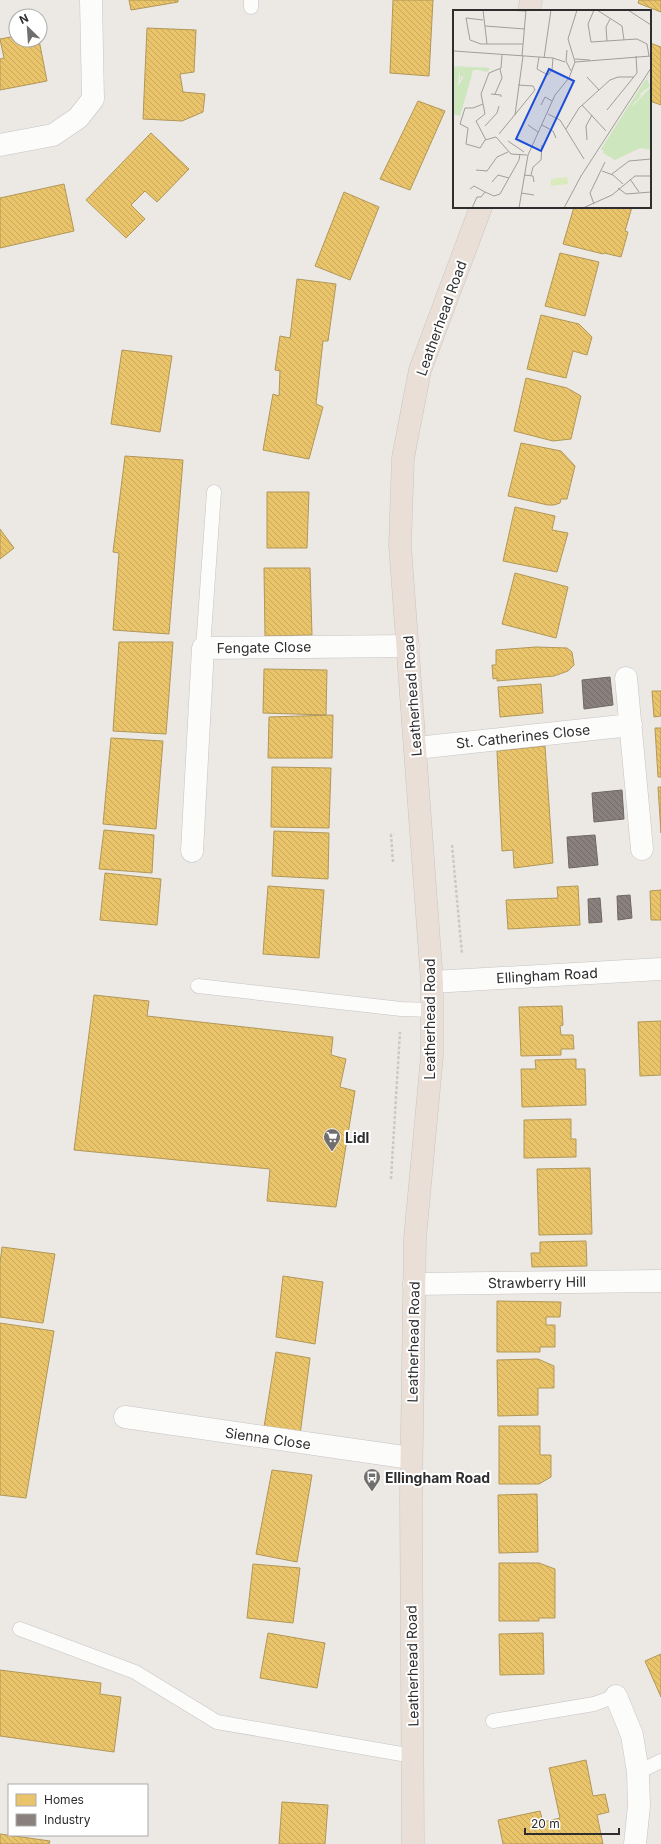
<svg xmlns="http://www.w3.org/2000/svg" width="661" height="1844" font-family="Inter,sans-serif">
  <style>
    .homes { fill: url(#homes-back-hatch); stroke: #b19758 }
    .industry { fill: url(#industry-back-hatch); stroke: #6e6865 }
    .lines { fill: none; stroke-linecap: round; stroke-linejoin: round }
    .lane-casing { stroke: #c5c4c5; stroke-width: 15 }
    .street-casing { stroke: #c5c4c5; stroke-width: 23 }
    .highway-casing { stroke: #c6c5c4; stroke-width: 23 }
    .path { stroke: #c9c9c8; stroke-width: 2.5; stroke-dasharray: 3 2; stroke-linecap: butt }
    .lane { stroke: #fcfcfb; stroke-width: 14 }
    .street { stroke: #fcfcfb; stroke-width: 22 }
    .highway { stroke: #eadfd6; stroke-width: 22 }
    .labels { text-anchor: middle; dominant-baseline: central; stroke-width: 4; stroke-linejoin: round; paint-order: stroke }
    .street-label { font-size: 14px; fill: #2e2e2e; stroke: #fff }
    .poi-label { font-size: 14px; font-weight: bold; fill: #2e2e2e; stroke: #fff; text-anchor: start }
    .inset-road { fill: none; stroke: #a09e9b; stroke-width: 1 }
    .view { fill: #1d4ed8; fill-opacity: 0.15; stroke: #1d4ed8; stroke-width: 2 }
    .inset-edge { fill: none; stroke: #2e2e2e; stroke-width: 2 }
  </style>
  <defs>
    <pattern id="homes-back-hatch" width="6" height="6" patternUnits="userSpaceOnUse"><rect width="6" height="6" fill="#e9c46a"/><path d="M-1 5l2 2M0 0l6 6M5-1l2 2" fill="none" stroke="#c8a95c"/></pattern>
    <pattern id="industry-back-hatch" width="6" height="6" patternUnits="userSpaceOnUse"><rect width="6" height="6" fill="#8a817c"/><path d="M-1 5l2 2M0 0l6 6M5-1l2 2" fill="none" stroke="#716a66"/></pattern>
  </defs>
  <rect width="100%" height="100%" fill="#ece8e4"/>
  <!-- homes -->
  <path class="homes" d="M 129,0 L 178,0 L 178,2 L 131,10 Z
    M 393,0 L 433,0 L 429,76 L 390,73 Z
    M 639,0 L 661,0 L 661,12 L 638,3 Z
    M 147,28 L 196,30 L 194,72 L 180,74 L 183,92 L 205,94 L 203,112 L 182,121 L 143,119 Z
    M 16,36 L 16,40 L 39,40 L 47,81 L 0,90 L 0,59 L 4,58 L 0,39 Z
    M 650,43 L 661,47 L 661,105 L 650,101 Z
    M 418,101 L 445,111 L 410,190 L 380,179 Z
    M 151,133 L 189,169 L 157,202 L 145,191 L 131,205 L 145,219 L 126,238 L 86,200 Z
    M 64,184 L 74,231 L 0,248 L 0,198 Z
    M 344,192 L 379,207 L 350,280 L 315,266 Z
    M 574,207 L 632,207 L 625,231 L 628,232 L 621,257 L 604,253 L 603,254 L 563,244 Z
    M 560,253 L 599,262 L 585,316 L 545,306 Z
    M 297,279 L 336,284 L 328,341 L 323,341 L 316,404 L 323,407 L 309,459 L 263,450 L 273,394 L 279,396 L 280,371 L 275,370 L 280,336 L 290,338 Z
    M 541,315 L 579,324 L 592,337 L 587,355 L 573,351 L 566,378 L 527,369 Z
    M 122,350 L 172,356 L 160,432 L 111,424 Z
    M 526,378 L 567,388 L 581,396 L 571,439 L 553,441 L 514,431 Z
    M 521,443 L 561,451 L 575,466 L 567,499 L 561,499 L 560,503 L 554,505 L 548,505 L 508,496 Z
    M 125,456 L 183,460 L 169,634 L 113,630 L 119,553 L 113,552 Z
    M 267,492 L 309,492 L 307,548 L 267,548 Z
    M 515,507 L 555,516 L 552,530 L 568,533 L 557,572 L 503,561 Z
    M 0,529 L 14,548 L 0,559 Z
    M 264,568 L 310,568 L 312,635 L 265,636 Z
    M 515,573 L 568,587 L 556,638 L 502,624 Z
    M 119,642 L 173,642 L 166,734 L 113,731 Z
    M 536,647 L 567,648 L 572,652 L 574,665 L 568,671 L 554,676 L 497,681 L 497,678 L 493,679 L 492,665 L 496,665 L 496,650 Z
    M 264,669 L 327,670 L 326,715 L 263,713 Z
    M 541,684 L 543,713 L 500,717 L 498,687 Z
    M 652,691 L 661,691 L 661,716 L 654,717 Z
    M 333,715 L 332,758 L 268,758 L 269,717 Z
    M 655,728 L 661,728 L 661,777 L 658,777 Z
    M 111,738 L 163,741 L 156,829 L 103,824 Z
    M 545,746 L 553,863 L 514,868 L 513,850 L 502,851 L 497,751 Z
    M 272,767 L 331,768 L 329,828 L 271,827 Z
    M 658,787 L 661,787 L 661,833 Z
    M 104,830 L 154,835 L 152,873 L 99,869 Z
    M 274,831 L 329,833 L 328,879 L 272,876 Z
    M 105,873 L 161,879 L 157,925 L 100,920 Z
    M 268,886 L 324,890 L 319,958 L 263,954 Z
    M 578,886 L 580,925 L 508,929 L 506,900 L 558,898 L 557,887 Z
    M 661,890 L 661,920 L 651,920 L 650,891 Z
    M 94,995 L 149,1001 L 147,1016 L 333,1037 L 331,1055 L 346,1059 L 340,1087 L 355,1091 L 336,1207 L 267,1201 L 270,1169 L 74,1150 Z
    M 562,1006 L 563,1025 L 560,1026 L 561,1035 L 573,1035 L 574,1049 L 561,1049 L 561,1055 L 521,1056 L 519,1007 Z
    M 661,1021 L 661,1075 L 640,1076 L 638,1022 Z
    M 576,1059 L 576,1069 L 585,1069 L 586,1105 L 522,1107 L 521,1069 L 536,1069 L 535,1060 Z
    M 571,1119 L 571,1139 L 576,1139 L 576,1157 L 524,1158 L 524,1120 Z
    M 590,1168 L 592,1234 L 539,1235 L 537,1169 Z
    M 586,1241 L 587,1266 L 532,1267 L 531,1253 L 540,1253 L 540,1242 Z
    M 2,1247 L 55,1254 L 43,1323 L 0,1317 L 0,1263 Z
    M 283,1276 L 323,1282 L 315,1344 L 276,1337 Z
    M 497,1301 L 561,1302 L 560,1317 L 546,1317 L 546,1325 L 555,1325 L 555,1347 L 540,1347 L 540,1352 L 497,1352 Z
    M 0,1323 L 54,1331 L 26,1498 L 0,1495 Z
    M 276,1352 L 310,1358 L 300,1435 L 264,1427 Z
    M 538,1359 L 554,1366 L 554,1388 L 538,1388 L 538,1415 L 498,1416 L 497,1360 Z
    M 499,1426 L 540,1426 L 540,1455 L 551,1455 L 551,1477 L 539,1484 L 499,1484 Z
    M 272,1470 L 312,1475 L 297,1562 L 256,1554 Z
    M 537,1494 L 538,1552 L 499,1553 L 498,1495 Z
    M 499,1563 L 539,1563 L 555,1569 L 555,1618 L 539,1618 L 539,1621 L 499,1621 Z
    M 253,1564 L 300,1568 L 293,1623 L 247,1618 Z
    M 268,1633 L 325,1643 L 317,1688 L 260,1678 Z
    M 543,1633 L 544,1674 L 500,1675 L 499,1634 Z
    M 661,1654 L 661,1697 L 645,1661 Z
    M 0,1670 L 101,1683 L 100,1694 L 121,1697 L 114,1752 L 0,1736 Z
    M 586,1760 L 593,1796 L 605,1794 L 609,1812 L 597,1815 L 603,1844 L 503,1844 L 498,1820 L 540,1811 L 543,1822 L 560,1818 L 549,1768 Z
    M 282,1802 L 328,1805 L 325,1844 L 279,1844 Z
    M 0,1834 L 50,1841 L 49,1844 L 0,1844 Z"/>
  <!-- industry -->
  <path class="industry" d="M 610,677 L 613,705 L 584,709 L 582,680 Z
    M 622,790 L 624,819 L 594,822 L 592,793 Z
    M 595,835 L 598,865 L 569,868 L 567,837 Z
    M 630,895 L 632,918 L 618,920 L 617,896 Z
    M 600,898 L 602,922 L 589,923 L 588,899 Z"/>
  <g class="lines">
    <!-- lane casing -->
    <g class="lane-casing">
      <path id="lane" d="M 251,0 L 251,7
        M 203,648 L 214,492
        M 198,986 L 401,1009 L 432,1010
        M 20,1629 L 135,1672 L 217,1722 L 413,1756
        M 493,1721 L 594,1704 L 616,1696
        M 638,1772 L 661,1761"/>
    </g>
    <!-- street casing -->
    <g class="street-casing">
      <path id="street" d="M 0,145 L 53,135 L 78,118 L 93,99 L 91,0
        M 626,678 L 642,849
        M 416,748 L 631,725
        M 192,851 L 203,648 L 408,646
        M 432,982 L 661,969
        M 414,1284 L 661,1281
        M 125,1417 L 411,1458
        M 616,1696 L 632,1735 L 638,1772 L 639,1806 L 635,1844"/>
    </g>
    <!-- highway casing -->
    <g class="highway-casing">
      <path id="highway" d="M 529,11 L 531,0
        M 413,1844 L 411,1497 L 415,1238 L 432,1056 L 432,982 L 400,545 L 403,458 L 420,370 L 481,207"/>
    </g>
    <!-- path -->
    <path class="path" d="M 452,845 L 462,954
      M 393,862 L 391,835 L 394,834
      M 391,1179 L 400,1032"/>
    <!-- lane -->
    <use href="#lane" class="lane"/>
    <!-- street -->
    <use href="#street" class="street"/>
    <!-- highway -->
    <use href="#highway" class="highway"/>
  </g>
  <!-- icons -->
  <defs>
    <g id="supermarket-pin" transform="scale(0.9)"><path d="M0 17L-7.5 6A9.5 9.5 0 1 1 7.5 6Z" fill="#706f6e" stroke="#fff"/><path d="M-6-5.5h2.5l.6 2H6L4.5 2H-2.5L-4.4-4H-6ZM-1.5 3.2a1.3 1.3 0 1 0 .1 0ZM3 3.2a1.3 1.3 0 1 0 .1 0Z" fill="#fff"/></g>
    <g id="bus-pin" transform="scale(0.9)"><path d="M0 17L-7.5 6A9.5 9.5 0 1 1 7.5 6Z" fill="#706f6e" stroke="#fff"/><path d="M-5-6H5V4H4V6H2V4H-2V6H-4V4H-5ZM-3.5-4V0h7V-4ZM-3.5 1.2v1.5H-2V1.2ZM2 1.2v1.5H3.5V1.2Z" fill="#fff"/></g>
  </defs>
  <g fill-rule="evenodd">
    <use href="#supermarket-pin" x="332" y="1137"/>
    <use href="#bus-pin" x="372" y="1477"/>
  </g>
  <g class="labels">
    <!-- street labels -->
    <g class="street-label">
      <text transform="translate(441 318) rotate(-70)">Leatherhead Road</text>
      <text transform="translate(264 647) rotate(-1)">Fengate Close</text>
      <text transform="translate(412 696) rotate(-94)">Leatherhead Road</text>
      <text transform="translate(523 736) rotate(-6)">St. Catherines Close</text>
      <text transform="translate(547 975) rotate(-3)">Ellingham Road</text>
      <text transform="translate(429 1019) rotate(-90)">Leatherhead Road</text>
      <text transform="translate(537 1282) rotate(-1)">Strawberry Hill</text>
      <text transform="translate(413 1342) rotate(-89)">Leatherhead Road</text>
      <text transform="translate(268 1438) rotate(8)">Sienna Close</text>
      <text transform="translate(412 1666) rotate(-91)">Leatherhead Road</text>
    </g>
    <!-- poi labels -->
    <g class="poi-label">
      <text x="345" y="1137">Lidl</text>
      <text x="385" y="1477">Ellingham Road</text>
    </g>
  </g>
  <!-- overview -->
  <g transform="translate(453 10)">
    <rect width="198" height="198" fill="#ece8e4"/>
    <path d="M 0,57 L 7,58 L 5,76 L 0,75 ZM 13,57 L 29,60 L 20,60 L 18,68 L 11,68 L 9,66 Z" fill="#cee6be"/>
    <path d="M 0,56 L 37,58 L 34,62 L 13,57 L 7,71 L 7,58 ZM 198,61 L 194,69 L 197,76 L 187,84 L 188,86 L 181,93 L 173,108 L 174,144 L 162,150 L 148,139 Z" fill="#cee6be"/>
    <path d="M 10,68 L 18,68 L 7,106 L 0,104 L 0,75 L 5,76 ZM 197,78 L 198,140 L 187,138 L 162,150 L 150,143 L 176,100 Z" fill="#cee6be"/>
    <path d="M 114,167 L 115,174 L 98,176 L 98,169 Z" fill="#d9eabb"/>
    <path class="inset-road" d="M 30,0 L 34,34M 53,0 L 73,1M 141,0 L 135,14 L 138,32 L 184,29 L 194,34M 144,0 L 169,16 L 171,30M 175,0 L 198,15M 30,10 L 13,8 L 17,30 L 28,34 L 70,34M 32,16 L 72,19M 154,31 L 153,17 L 157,9M 194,34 L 196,46M 114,40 L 113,51 L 118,61M 1,41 L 100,48 L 112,52M 69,46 L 73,0M 86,47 L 84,59 L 95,65 L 99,60 L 100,48M 91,48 L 98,0M 122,49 L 137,50M 122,52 L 198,46M 134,67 L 146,80M 38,84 L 48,85 L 48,87M 42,84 L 49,68 L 47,59M 30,94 L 20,98 L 12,98 L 7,114 L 15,118 L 13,134 L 27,138 L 32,130 L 43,127 L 58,144 L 74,145M 88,95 L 92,87 L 99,91M 129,95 L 153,121M 154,100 L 184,63 L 183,46M 95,104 L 107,110 L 131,149M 62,105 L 70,46M 75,115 L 85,122M 89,115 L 100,121 L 103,128M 32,116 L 44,103 L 46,96M 113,119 L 126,98 L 157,70 L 165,67 L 181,67M 46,124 L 82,80 L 80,76 L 65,75M 33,130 L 23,111 L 32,104 L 28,84 L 36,63 L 48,58 L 49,45M 134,130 L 133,116 L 139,105M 55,131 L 71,142M 23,160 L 34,161 L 44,147 L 55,142M 149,161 L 160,165 L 170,174M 159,164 L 176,151 L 198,149M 71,165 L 80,166 L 81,172M 78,165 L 80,157 L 88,150 L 89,135M 177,169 L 186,182M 39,172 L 45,165 L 56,168M 165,178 L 173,184 L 198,182M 17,179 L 21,176 L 32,182M 68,183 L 81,185M 141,194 L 137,183 L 152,152M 19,198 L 24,187 L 28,187 L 32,182 L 41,186 L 47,184 L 66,150 L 67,144M 66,198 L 75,145 L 102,85 L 116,68 L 122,52 L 115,29 L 124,0M 111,198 L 128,166 L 198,58M 130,198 L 159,185 L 182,166 L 198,166"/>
    <path class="view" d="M 96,59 L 121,71 L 88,141 L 63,129 Z"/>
    <rect width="198" height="198" class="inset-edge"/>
  </g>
  <!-- legend -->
  <rect x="8" y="1784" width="140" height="52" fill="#ffffff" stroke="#ababab"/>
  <rect x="16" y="1794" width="20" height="12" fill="#e9c46a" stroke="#ababab"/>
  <text x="44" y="1804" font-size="12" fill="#2e2e2e">Homes</text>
  <rect x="16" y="1814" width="20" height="12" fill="#8a817c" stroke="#ababab"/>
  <text x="44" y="1824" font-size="12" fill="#2e2e2e">Industry</text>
  <!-- north arrow -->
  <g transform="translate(28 28) rotate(335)"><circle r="19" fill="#ffffff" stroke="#ababab"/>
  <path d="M0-3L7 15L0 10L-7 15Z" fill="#706f6e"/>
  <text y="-6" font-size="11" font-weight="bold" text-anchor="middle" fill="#2e2e2e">N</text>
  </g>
  <!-- scale -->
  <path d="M525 1828v6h94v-6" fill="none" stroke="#2e2e2e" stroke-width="2"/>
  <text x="531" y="1828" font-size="12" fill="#2e2e2e" stroke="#ffffff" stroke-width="3" paint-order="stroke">20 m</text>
</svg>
